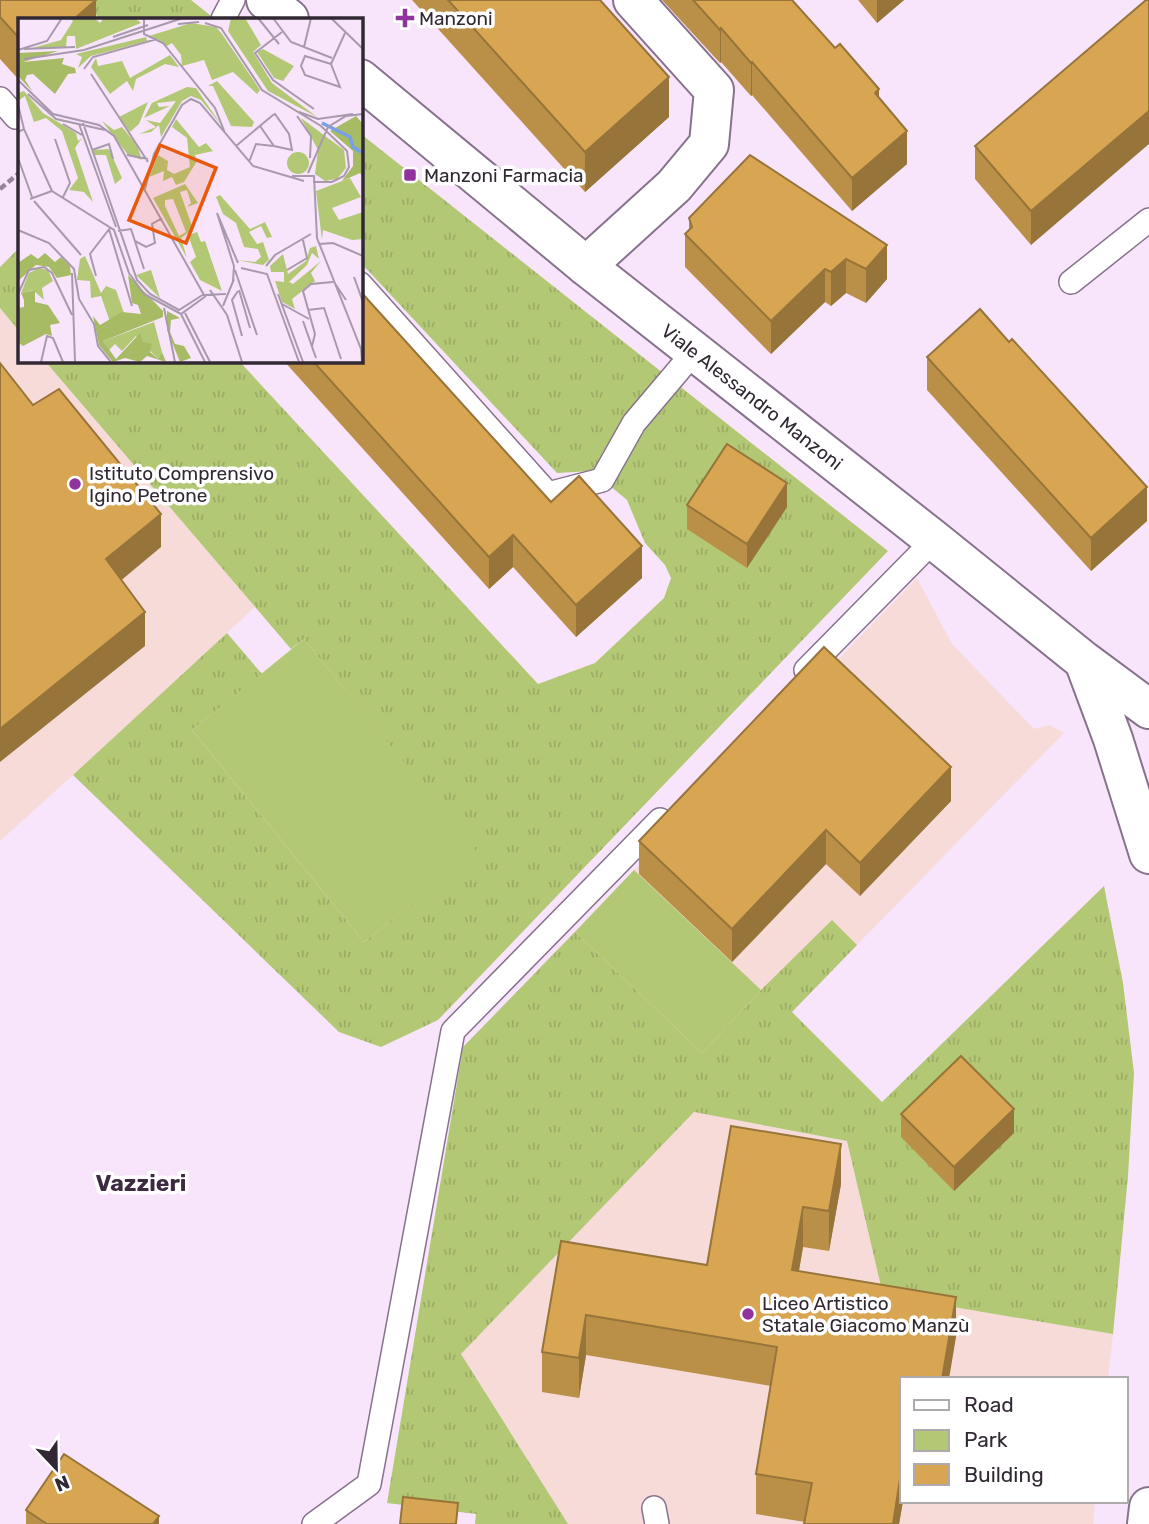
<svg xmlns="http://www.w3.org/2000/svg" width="1149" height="1524" font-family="Rubik,sans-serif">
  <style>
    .education { fill: #f6dbd9 }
    .grass { fill: url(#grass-tufts) }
    .park { fill: #b3c874 }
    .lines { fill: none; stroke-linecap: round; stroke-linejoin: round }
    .service-casing { stroke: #87728c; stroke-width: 26 }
    .minor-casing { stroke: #87728c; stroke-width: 42 }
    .tertiary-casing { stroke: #87728c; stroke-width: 42 }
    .path { stroke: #948697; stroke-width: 4.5; stroke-dasharray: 7 3.5; stroke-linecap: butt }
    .service { stroke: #fff; stroke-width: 23 }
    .minor { stroke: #fff; stroke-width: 38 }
    .tertiary { stroke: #fff; stroke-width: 38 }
    .wall { fill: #ba8f47 }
    .shaded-wall { fill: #97743a }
    .building { fill: #d8a653; stroke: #97743a; stroke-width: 2 }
    .poi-dot { fill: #90339d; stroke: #fff; stroke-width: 2.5 }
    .labels { text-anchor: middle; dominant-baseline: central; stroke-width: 7; stroke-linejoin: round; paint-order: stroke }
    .poi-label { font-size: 19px; fill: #312833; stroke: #fff; text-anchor: start }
    .street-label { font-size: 19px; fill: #312833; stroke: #fff }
    .quarter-label { font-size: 23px; font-weight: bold; fill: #3c2a40; stroke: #fff }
    .inset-river { fill: none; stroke: #78a0e9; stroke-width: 3.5 }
    .inset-road { fill: none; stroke: #a899ac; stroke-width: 2 }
    .view { fill: #e8590c; fill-opacity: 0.15; stroke: #e8590c; stroke-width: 3.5 }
    .inset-edge { fill: none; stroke: #312833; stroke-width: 3.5 }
  </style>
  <defs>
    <pattern id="grass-tufts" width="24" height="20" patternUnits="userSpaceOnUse" patternTransform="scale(1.75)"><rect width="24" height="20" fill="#b3c874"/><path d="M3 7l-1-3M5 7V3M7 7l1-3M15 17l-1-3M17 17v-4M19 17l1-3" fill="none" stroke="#9aac65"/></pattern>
  </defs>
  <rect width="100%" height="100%" fill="#f8e5fc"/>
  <!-- education -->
  <path class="education" d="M 0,308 L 19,331 L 19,360 L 45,361 L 255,607 L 73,775 L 0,841 Z
    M 917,578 L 952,644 L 1034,729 L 1050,725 L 1064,733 L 694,1112 L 847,1141 L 883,1295 L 1113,1334 L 1108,1379 L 902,1379 L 902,1501 L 1095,1501 L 1093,1524 L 568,1524 L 461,1354 L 694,1112 L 540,967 Z"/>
  <!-- grass -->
  <path class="grass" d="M 82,0 L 191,0 L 215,19 L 100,19 Z
    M 361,134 L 888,551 L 438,1020 L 381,1047 L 339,1032 L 73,775 L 227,633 L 262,674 L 192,730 L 364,942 L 476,852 L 304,639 L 291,649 L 45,361 L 239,361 L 538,684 L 595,663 L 664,598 L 671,578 L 665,565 L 645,543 L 627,500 L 592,471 L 557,473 L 361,263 Z
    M 19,248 L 19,331 L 0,308 L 0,267 Z
    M 1104,886 L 1123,983 L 1134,1073 L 1128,1176 L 1113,1334 L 883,1295 L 847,1141 L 694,1112 L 461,1354 L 568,1524 L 475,1524 L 476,1514 L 387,1503 L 463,1047 L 575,932 L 702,1053 L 761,990 L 832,920 L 857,945 L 792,1012 L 882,1102 Z"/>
  <!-- park -->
  <path class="park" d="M 304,639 L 477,852 L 364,942 L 192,730 Z
    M 634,870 L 761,990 L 702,1053 L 575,932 Z"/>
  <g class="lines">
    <!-- service casing -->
    <g class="service-casing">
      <path id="service" d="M 223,19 L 233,0
        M 0,99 L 16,117
        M 1071,282 L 1149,220
        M 360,284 L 548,494 L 602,480 L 634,423 L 694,352
        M 806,670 L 934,540
        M 654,1508 L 657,1524
        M 314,1524 L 369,1484 L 453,1031 L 660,820"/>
    </g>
    <!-- minor casing -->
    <g class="minor-casing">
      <path id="minor" d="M 586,266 L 674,186 L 709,144 L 714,90 L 633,0"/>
    </g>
    <!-- tertiary casing -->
    <g class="tertiary-casing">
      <path id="tertiary" d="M 266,0 L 289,19
        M 360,79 L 586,266 L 934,540 L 1084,661 L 1149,709
        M 1084,661 L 1113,739 L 1149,854
        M 1147,1524 L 1149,1507"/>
    </g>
    <!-- path -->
    <path class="path" d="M 0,189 L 19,173"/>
    <!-- service -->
    <use href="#service" class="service"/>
    <!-- minor -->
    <use href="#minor" class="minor"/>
    <!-- tertiary -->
    <use href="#tertiary" class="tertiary"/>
  </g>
  <!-- wall -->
  <path class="wall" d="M 0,0 L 96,19 L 19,19 L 19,80 L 0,59 Z
    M 412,0 L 600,0 L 669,117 L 585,192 Z
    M 662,0 L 793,0 L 793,1 L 879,99 L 907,164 L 852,211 L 752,95 L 751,96 L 721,62 L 720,63 Z
    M 858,0 L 904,0 L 877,23 Z
    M 1146,0 L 1031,245 L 975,179 L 975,146 Z
    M 750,155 L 887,279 L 866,303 L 846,293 L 831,306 L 825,302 L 771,354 L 685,267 L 685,234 L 689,230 L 689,218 Z
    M 1009,342 L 1147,521 L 1091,571 L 927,390 L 927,357 Z
    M 283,360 L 360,360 L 551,502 L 642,578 L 576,637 L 513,567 L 489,589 Z
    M 687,505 L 787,507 L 747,568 L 687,529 Z
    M 951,801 L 860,896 L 826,864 L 732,962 L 639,874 L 639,841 Z
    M 901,1114 L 1014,1133 L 954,1191 L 901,1137 Z
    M 841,1184 L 829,1251 L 803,1247 L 799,1271 L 956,1337 L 902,1379 L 903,1501 L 899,1524 L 804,1524 L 805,1522 L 756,1514 L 756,1474 L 771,1386 L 586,1355 L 579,1398 L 542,1392 L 542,1352 L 561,1241 L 707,1265 Z
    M 913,1501 L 928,1501 L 928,1504 Z
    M 26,1510 L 159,1524 L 26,1524 Z"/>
  <!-- shaded-wall -->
  <path class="shaded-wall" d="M 96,0 L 96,19 L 74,19 Z
    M 877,0 L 904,0 L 877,23 Z
    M 721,28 L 721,62 L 720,63 L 720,30 Z
    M 752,62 L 752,95 L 751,96 L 751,63 Z
    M 669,77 L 669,117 L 585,192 L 585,152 Z
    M 879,89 L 879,123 L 875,93 Z
    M 1149,111 L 1149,144 L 1031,245 L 1031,211 Z
    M 907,131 L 907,164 L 852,211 L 852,178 Z
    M 887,245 L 887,279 L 866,303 L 866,269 Z
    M 846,259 L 846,293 L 831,306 L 831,272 Z
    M 825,269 L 825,302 L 771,354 L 771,321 Z
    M 787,483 L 787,507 L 747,568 L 747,544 Z
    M 1147,487 L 1147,521 L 1091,571 L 1091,538 Z
    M 161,514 L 161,547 L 106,593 L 106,559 Z
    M 513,535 L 513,567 L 489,589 L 489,557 Z
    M 642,546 L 642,578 L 576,637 L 576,605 Z
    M 145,612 L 145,646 L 0,762 L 0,729 Z
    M 951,767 L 951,801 L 860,896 L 860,863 Z
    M 826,830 L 826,864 L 732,962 L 732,929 Z
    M 1014,1109 L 1014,1133 L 954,1191 L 954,1167 Z
    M 841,1144 L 841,1184 L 829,1251 L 829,1211 Z
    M 803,1207 L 803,1247 L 792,1310 L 792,1270 Z
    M 956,1297 L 956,1337 L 949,1379 L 942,1379 Z
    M 586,1315 L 586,1355 L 579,1398 L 579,1358 Z
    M 902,1466 L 903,1501 L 899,1524 L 893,1524 Z
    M 159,1516 L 159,1524 L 153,1524 Z"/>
  <!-- building -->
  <path class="building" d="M 0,0 L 96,0 L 74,19 L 19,19 L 19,38 L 0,17 Z
    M 448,0 L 600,0 L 669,77 L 585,152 Z
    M 693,0 L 792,0 L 835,48 L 840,44 L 879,89 L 875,93 L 907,131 L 852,178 L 752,62 L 751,63 L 721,28 L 720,30 Z
    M 1146,0 L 1149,0 L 1149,111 L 1031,211 L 975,146 Z
    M 750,155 L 887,245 L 866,269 L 846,259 L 831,272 L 825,269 L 771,321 L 685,234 L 692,227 L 689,218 Z
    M 360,291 L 551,502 L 579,476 L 642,546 L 576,605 L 513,535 L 489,557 L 312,360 L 360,360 Z
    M 980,309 L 1009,342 L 1012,339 L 1147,487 L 1091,538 L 927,357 Z
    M 0,363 L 33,405 L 59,389 L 161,514 L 106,559 L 145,612 L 0,729 Z
    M 727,444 L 787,483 L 747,544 L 687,505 Z
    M 824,647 L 951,767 L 860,863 L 826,830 L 732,929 L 639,841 Z
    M 961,1056 L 1014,1109 L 954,1167 L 901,1114 Z
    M 731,1126 L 841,1144 L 829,1211 L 803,1207 L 792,1270 L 956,1297 L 942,1379 L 902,1379 L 902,1466 L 893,1524 L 804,1524 L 812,1483 L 756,1474 L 777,1347 L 586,1315 L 579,1358 L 542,1352 L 561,1241 L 707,1265 Z
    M 64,1454 L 159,1516 L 153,1524 L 47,1524 L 26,1510 Z
    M 403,1497 L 458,1503 L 456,1524 L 400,1524 Z"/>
  <!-- markers -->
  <g class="poi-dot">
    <path d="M401.5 7.5h7v7h7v7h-7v7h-7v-7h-7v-7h7z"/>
    <rect x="403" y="168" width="14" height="14" rx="3.5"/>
    <circle cx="75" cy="484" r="7"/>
    <circle cx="748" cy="1314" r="7"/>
  </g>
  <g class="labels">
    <!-- poi labels -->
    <g class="poi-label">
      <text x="419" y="18">Manzoni</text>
      <text x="424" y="175">Manzoni Farmacia</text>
      <text x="89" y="473">Istituto Comprensivo<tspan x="89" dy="22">Igino Petrone</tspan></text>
      <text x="762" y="1303">Liceo Artistico<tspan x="762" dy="22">Statale Giacomo Manzù</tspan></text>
    </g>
    <!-- street labels -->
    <g class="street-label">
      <text transform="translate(752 397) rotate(38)">Viale Alessandro Manzoni</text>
    </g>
    <!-- quarter labels -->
    <g class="quarter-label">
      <text x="141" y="1183">Vazzieri</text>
    </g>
  </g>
  <!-- overview -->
  <g transform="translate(18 18)">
    <rect width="345" height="345" fill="#f8e5fc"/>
    <path d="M 52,0 L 76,0 L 82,5 L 86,0 L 117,0 L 123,5 L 58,31 L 57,18 L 49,18 L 48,29 L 11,31 L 43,22 L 55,3 ZM 213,0 L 227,0 L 243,27 L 235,34 L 254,65 L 299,99 L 250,73 L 210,13 ZM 173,5 L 198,9 L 204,16 L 242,72 L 239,76 L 215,54 L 194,62 L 186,42 L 164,48 L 163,37 L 154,25 L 149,28 L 131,18 ZM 128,19 L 129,23 L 73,38 L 60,50 L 64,39 L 58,36 ZM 245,31 L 276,48 L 265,63 L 256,60 L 239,34 ZM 152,37 L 161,49 L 147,46 L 118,61 L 115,73 L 109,63 L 92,76 L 73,49 L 78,40 L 80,48 L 104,43 L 112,60 ZM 199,63 L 236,104 L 234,109 L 213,108 L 195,68 L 190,68 ZM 169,69 L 178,70 L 204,108 L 183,82 L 173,78 L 164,83 L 143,119 L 141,107 L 133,114 L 121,116 L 138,109 L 128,102 L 142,105 L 158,83 L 139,85 L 141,89 L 152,88 L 126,100 L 134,85 ZM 6,73 L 25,95 L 58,115 L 60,123 L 64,120 L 57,130 L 75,184 L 66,174 L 51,172 L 60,160 L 44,113 L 28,100 L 16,104 L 7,78 L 0,83 L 0,75 ZM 130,84 L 121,106 L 112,114 L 101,99 ZM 283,100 L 326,132 L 328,150 L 319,161 L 307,163 L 297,156 L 300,132 ZM 158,101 L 181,129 L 188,125 L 195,133 L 177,137 L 179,143 L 166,164 L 158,167 L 154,159 L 145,163 L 146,153 L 131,159 L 140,137 L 150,143 L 149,152 L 156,156 L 172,149 L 169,120 L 154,109 ZM 84,103 L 96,112 L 104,109 L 119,127 L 124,142 L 110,137 ZM 91,131 L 104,160 L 97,166 L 88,137 L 77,137 L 75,132 ZM269 145a11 11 0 1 1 22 0a11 11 0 1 1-22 0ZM 332,160 L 343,179 L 314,190 L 321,202 L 345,194 L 345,221 L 334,222 L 305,212 L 304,222 L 298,173 ZM 167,166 L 180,185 L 169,189 L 173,185 L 169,172 L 162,174 L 175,211 L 163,220 L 169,240 L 135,180 ZM 155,181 L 168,214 L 161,218 L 147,188 L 147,182 ZM 202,177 L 232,211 L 247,204 L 254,219 L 249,220 L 243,208 L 231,214 L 239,226 L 245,224 L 251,242 L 245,247 L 219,242 L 237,244 L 243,239 L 240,231 L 226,229 L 218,205 L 205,196 L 198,179 ZM 179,214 L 183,224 L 187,223 L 204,273 L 182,262 L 172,244 L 178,239 L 170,217 ZM 298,228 L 301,241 L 294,235 L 289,247 L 271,264 L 275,266 L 303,243 L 293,255 L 297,263 L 274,281 L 277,291 L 264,284 L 257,263 L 266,264 L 266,254 L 253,254 L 252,248 L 265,236 L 270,256 L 288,243 L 292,230 ZM 67,238 L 83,275 L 88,268 L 98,272 L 106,295 L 92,304 L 83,278 L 73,280 L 72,263 L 59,262 L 62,241 ZM 21,250 L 30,252 L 35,263 L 24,270 L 26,282 L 15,272 L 3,275 L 11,255 ZM 136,304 L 144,334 L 140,341 L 118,318 L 104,333 L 97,326 L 91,332 L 85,323 Z" fill="#b3c874" fill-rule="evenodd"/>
    <path d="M 40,33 L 5,44 L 46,40 L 44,46 L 57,50 L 58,55 L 50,56 L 37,76 L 15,56 L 9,57 L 7,62 L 15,74 L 0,58 L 0,35 ZM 338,98 L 345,106 L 345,159 L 342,155 L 324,163 L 335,148 L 335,133 L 312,113 ZM 27,235 L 37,244 L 43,239 L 52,248 L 53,257 L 39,260 L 31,249 L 18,247 L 0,263 L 0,245 L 13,236 L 20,241 ZM 110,257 L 145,293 L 145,299 L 85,323 L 98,341 L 122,315 L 125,324 L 134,326 L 132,334 L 140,341 L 144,334 L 148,344 L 129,338 L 122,344 L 107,340 L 95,344 L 81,327 L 75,298 L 82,307 L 104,294 L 123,296 L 120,287 L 114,285 ZM 17,272 L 17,284 L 30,287 L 42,305 L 32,307 L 34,318 L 28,316 L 5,328 L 0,324 L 0,290 L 6,289 L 6,282 L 3,275 ZM 149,293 L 162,300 L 153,302 L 152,314 L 157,326 L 166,328 L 173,340 L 162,344 L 149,312 Z" fill="#a6bb63"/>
    <path d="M 133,252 L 142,280 L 118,257 Z" fill="#b3c874"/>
    <path class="inset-river" d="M 304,105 L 332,119 L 335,129 L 345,135"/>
    <path class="inset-road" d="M 126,0 L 126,16 L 145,25 L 197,90 L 207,115M 240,0 L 261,26M 255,0 L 273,24 L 314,40M 313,0 L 345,31M 187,5 L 203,10 L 244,72 L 303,108 L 329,133 L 331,149 L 326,158 L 314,164 L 295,164M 160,6 L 181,4M 264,14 L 237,35 L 255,62 L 296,91M 95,19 L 130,7M 286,29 L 293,0M 6,31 L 57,29M 0,32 L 29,23 L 44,0M 6,41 L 66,32 L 165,0M 313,46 L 287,38 L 283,48 L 287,57 L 322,69 L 313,46 L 327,15M 66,51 L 75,39 L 139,21M 73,56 L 130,144M 0,62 L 35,96 L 81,107 L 96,118 L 186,277 L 208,276M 10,76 L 38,101 L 87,112M 0,87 L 6,111M 281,94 L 300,101 L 335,96M 279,98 L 293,118 L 292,140M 65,105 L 119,262 L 132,276 L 161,292 L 186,276M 45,106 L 64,117M 61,106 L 98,209M 0,114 L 6,111 L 34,173 L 96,212 L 111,255 L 126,276 L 163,296 L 188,278M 37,121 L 52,165 L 45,179M 218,128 L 255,97 L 257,96 L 271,116 L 274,132 L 256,128 L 242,108M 74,132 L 91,126 L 95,141M 109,137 L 130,141M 0,140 L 14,179M 231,144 L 238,126 L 255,128M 290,155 L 310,109 L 328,98 L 345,96M 274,158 L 296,158 L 299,220 L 343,331 L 344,344M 127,171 L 136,136 L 164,87 L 173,81 L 182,85 L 235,148 L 286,163M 12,181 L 34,173M 16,183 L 63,237M 91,211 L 114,288M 0,212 L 31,225 L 56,251 L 61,281 L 76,306 L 80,328 L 93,344M 100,213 L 113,211 L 126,251M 117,223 L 128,229 L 137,225 L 134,206 L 144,200M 301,226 L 315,225 L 345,238M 248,248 L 257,237 L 293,216M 223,250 L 249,256 L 281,344M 217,252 L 239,317M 269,252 L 289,240 L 285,222M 54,255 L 57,344M 78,258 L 72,236 L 92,210M 336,259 L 345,284M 215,263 L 216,248 L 199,195 L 220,245M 316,264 L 328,282M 192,272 L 209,297 L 224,344M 221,272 L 232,310M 220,273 L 214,282 L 224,318M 0,276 L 11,252 L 26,249 L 34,255 L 54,297M 260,276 L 285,344M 264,286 L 291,301M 205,288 L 216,261M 146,290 L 157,344M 290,292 L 306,290 L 323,341M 167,295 L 192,344M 163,296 L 187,344M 285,303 L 298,340M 294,328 L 297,316 L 285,273 L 293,266 L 315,264M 23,344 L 29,318 L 35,320 L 45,344"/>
    <path class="view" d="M 142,127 L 198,150 L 168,225 L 111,202 Z"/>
    <rect width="345" height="345" class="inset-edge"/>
  </g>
  <!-- legend -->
  <rect x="900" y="1377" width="228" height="126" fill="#ffffff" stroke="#ada9ad" stroke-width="2"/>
  <rect x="914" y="1400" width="35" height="10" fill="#ffffff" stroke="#ada9ad" stroke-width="2"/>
  <text x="964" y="1412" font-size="21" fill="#312833">Road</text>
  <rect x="914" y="1430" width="35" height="21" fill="#b3c874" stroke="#ada9ad" stroke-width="2"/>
  <text x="964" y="1447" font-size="21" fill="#312833">Park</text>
  <rect x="914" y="1464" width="35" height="21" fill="#d8a653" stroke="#ada9ad" stroke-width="2"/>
  <text x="964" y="1482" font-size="21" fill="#312833">Building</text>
  <!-- north arrow -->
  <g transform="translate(56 1468) rotate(158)" stroke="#ffffff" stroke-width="5" paint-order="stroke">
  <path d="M0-5L12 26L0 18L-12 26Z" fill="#312833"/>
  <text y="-10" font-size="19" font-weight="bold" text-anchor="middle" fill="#312833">N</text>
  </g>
</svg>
